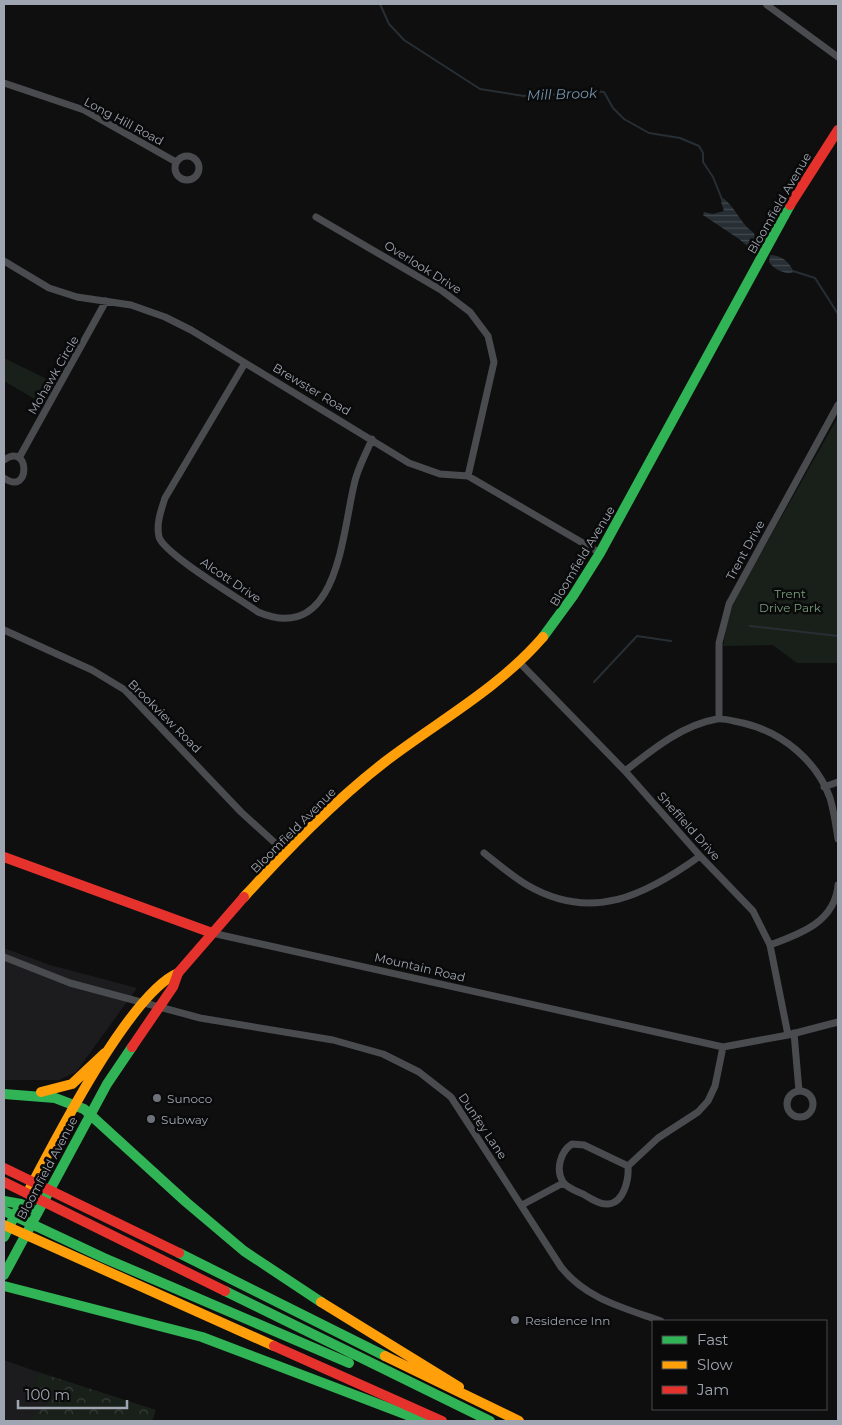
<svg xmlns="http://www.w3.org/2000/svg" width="842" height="1425" font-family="Montserrat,sans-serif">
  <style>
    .built { fill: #1c1c1e }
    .forest { fill: url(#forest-crowns) }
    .park { fill: #19201a }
    .water { fill: url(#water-rules) }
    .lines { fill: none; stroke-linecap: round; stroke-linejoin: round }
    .stream { stroke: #272f34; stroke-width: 2 }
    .street { stroke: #4a4b4f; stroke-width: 7 }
    .fast { stroke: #30b455; stroke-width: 10 }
    .slow { stroke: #ff9f0a; stroke-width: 10 }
    .jam { stroke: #e5322d; stroke-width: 10 }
    .poi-dot { fill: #6d7179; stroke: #0a0a0b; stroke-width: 2 }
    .labels { text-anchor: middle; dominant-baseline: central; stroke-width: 5; stroke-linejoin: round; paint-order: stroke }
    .street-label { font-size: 12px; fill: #a0a6b1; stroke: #0a0a0b }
    .park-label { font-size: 12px; fill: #779c79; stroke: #0a0a0b }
    .poi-label { font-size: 12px; fill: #a0a6b1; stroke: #0a0a0b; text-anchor: start }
    .water-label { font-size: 14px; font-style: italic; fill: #7694ad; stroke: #0a0a0b }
  </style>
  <defs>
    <pattern id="forest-crowns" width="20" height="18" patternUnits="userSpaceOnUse" patternTransform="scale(1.25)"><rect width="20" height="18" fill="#19201a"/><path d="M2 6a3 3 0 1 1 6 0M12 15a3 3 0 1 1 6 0" fill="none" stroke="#373d39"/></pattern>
    <pattern id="water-rules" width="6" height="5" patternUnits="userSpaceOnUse" patternTransform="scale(1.25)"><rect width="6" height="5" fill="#272f34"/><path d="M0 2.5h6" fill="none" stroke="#434a4f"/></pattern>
  </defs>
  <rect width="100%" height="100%" fill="#0f0f10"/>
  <!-- built -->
  <path class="built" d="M 4,948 L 50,965 L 137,988 L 76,1072 L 59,1080 L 4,1080 Z
    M 4,1360 L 38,1372 L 34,1390 L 52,1399 L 26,1421 L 4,1421 Z"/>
  <!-- forest -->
  <path class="forest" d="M 38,1372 L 156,1410 L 152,1421 L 26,1421 L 52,1399 L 34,1390 Z"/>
  <!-- park -->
  <path class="park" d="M 4,358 L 57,384 L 45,405 L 4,381 Z
    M 838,417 L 838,663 L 797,663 L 773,645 L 723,646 L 730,608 Z"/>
  <!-- water -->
  <path class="water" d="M 723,198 C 736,208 741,225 754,233 L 757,250 L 752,250 L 739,239 L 703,215 L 704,212 L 713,214 L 724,211 L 721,202 Z
    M 770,255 C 783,256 788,261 794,272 C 785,275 775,270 769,262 Z"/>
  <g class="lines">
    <!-- stream -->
    <path class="stream" d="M 380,4 L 389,24 L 404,40 L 480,89 L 524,96 L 542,94 L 566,95 L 594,91 L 604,92 L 613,108 L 624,119 L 649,133 L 680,138 L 699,146 L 703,153 L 703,162 L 713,177 L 723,202
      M 793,271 L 815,278 L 838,314
      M 750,626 L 838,636
      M 594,682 L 637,636 L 671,641"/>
    <!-- street -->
    <path class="street" d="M 767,5 L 838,57
      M 4,83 L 84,110 L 176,162
      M175 168a12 12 0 1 1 24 0a12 12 0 1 1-24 0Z
      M 316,217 L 441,290 L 470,312 L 488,336 L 494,362 L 468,476
      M 4,261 L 49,288 L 77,297 L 131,305 L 165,317 L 191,330 L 409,463 L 440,474 L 468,476 L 600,553
      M 245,363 L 165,498 C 161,510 156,524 159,537 C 164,554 240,599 258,612 C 338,646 342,534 354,485 C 357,469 366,454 372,439
      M 19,458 L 106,301
      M 4,460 C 30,441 31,497 4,478
      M 4,630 L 92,670 L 125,690 L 241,812 L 286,853
      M 519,662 L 625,771 L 700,856 L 753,911 L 770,945 L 788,1035
      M 719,718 L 719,643 L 729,604 L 838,405
      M 625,771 C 652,750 682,725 717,719 C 725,718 736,722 743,723 C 782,732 817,761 830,798 C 834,811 836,826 838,839
      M 824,787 L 838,782
      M 484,853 C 498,864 512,876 527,885 C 592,923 646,895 700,856
      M 212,933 L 723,1047 L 788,1035 L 838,1022
      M 770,945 C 800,934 835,922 838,885
      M 4,957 L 70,983 L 200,1018 L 333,1040 L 383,1054 L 419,1072 L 451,1097 L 561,1267 C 586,1299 624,1308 661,1321
      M 794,1033 L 799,1091
      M787 1104a13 13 0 1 1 26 0a13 13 0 1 1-26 0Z
      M 572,1144 L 584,1145 L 628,1166 C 629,1179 624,1203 608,1204 C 600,1205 590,1198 583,1194 C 576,1191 567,1188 563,1182 C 555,1169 561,1151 572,1144 Z
      M 628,1166 L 658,1138 L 698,1112 L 708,1101 L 715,1086 L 723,1047
      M 522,1205 L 563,1183"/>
    <!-- fast -->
    <path class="fast" d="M 543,637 L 573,596 L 600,553 L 790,205
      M 4,1094 L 55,1098 L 84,1109 L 186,1202 L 244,1251 L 321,1302
      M 4,1201 L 21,1204 L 38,1212
      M 4,1211 L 104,1258 L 349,1363
      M 4,1237 L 18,1209
      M 179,1253 L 385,1356
      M 4,1275 L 107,1084 L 132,1047
      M 4,1286 L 202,1337 L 423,1421
      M 225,1291 L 490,1421"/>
    <!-- slow -->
    <path class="slow" d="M 244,897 C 288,849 334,801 386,761 C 440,720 498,689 543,637
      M 41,1092 L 72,1084 L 105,1053
      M 30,1188 C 56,1139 130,993 178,973
      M 4,1225 L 274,1346
      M 321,1302 L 459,1387
      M 385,1356 L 519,1421"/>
    <!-- jam -->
    <path class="jam" d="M 790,205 L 838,130
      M 4,857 L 212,933
      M 132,1047 L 173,987 L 178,973 L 244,897
      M 4,1168 L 179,1253
      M 4,1182 L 225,1291
      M 274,1346 L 442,1421"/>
  </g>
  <!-- markers -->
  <g class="poi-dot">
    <circle cx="157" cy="1098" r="5"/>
    <circle cx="151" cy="1119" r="5"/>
    <circle cx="515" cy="1320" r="5"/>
  </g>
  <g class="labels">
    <!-- street labels -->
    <g class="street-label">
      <text transform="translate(124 121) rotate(28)">Long Hill Road</text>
      <text transform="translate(779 203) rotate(-60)">Bloomfield Avenue</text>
      <text transform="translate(423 267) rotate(32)">Overlook Drive</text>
      <text transform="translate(53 375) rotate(-60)">Mohawk Circle</text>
      <text transform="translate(312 389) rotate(31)">Brewster Road</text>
      <text transform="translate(745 550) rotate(-61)">Trent Drive</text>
      <text transform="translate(582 556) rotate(-59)">Bloomfield Avenue</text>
      <text transform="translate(231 580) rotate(34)">Alcott Drive</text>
      <text transform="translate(165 716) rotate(45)">Brookview Road</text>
      <text transform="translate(689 826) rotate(48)">Sheffield Drive</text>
      <text transform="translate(293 830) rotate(-45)">Bloomfield Avenue</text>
      <text transform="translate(420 967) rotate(13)">Mountain Road</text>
      <text transform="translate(483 1126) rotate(56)">Dunfey Lane</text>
      <text transform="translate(47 1168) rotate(-62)">Bloomfield Avenue</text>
    </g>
    <!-- park labels -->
    <g class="park-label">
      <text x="790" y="593">Trent<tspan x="790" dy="14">Drive Park</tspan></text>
    </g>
    <!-- poi labels -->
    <g class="poi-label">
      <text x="167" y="1098">Sunoco</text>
      <text x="161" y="1119">Subway</text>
      <text x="525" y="1320">Residence Inn</text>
    </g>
    <!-- water labels -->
    <g class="water-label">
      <text transform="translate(562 94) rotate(-2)">Mill Brook</text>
    </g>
  </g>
  <!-- border -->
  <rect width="842" height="1425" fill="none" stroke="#a0a6b1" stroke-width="10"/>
  <!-- legend -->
  <rect x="652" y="1320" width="175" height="90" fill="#0a0a0b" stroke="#46484d"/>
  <rect x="662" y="1336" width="25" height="8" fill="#30b455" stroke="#46484d"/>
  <text x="697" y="1345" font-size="15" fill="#a0a6b1">Fast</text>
  <rect x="662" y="1361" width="25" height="8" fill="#ff9f0a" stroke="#46484d"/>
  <text x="697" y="1370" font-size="15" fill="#a0a6b1">Slow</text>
  <rect x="662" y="1386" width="25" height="8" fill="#e5322d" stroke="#46484d"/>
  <text x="697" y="1395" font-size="15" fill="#a0a6b1">Jam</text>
  <!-- scale -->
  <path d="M18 1400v8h109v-8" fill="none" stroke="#a0a6b1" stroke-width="2.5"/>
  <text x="25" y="1400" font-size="15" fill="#a0a6b1" stroke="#0a0a0b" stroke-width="4" paint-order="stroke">100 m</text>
</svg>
